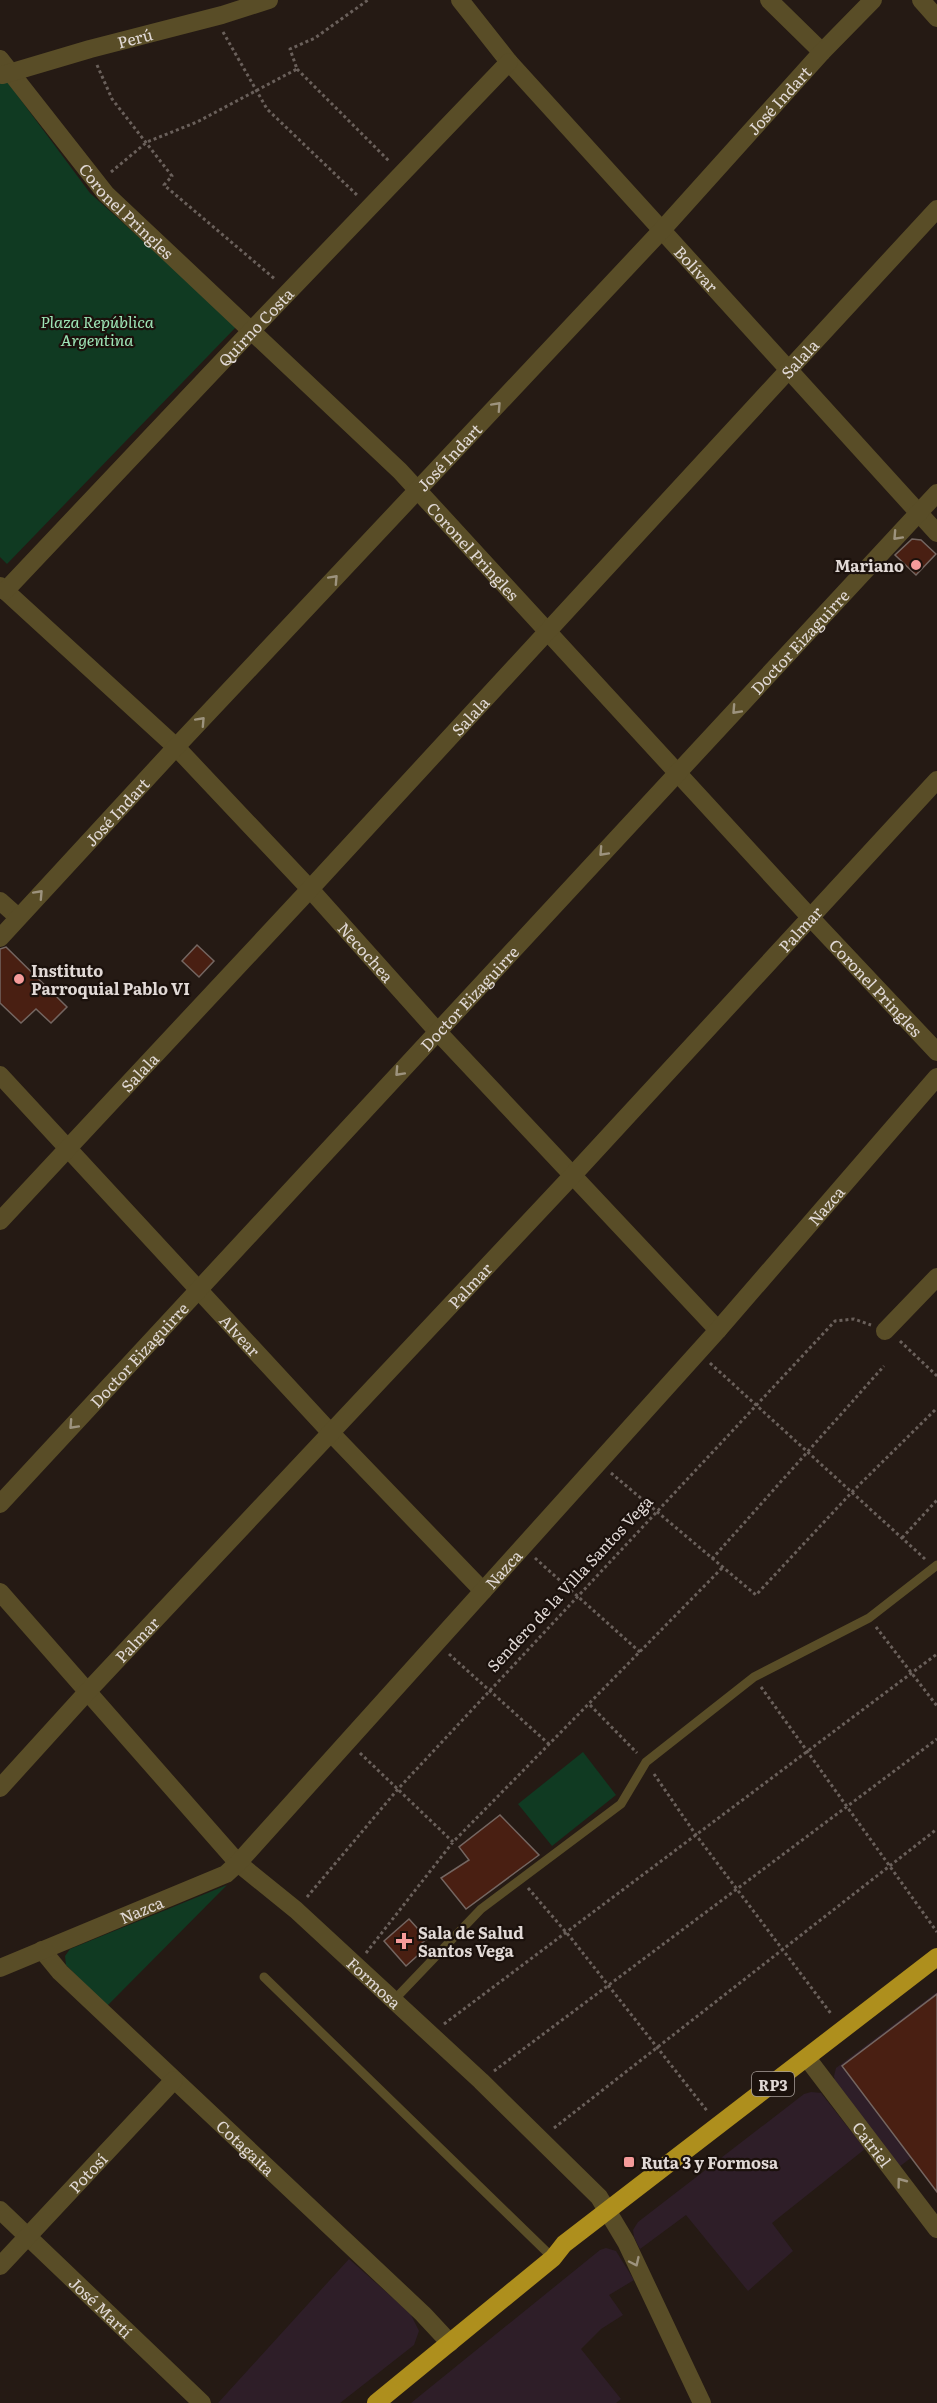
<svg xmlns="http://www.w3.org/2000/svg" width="937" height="2403" font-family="Literata,serif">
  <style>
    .commercial { fill: #2e1e28 }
    .green { fill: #103a22 }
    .building { fill: #491f12; stroke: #746661; stroke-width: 1.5 }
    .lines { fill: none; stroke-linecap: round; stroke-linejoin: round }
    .path { stroke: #6a605b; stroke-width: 3; stroke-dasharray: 3 3; stroke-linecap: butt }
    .lane { stroke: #594d27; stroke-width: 9 }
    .street { stroke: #594d27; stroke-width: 18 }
    .highway { stroke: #ae8f1d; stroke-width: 18 }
    .oneway { stroke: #9d937e }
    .poi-dot { fill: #f59b9a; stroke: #1b110c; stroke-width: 2 }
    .labels { text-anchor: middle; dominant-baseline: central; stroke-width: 4.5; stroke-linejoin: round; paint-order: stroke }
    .shield { fill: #1b110c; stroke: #a69d99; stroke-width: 1.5 }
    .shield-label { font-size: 15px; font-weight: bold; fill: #e1d9d6 }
    .street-label { font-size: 16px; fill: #e1d9d6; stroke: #1b110c }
    .park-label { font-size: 16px; font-style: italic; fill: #9ee6b7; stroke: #1b110c }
    .poi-label { font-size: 16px; font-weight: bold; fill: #e1d9d6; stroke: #1b110c; text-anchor: start }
  </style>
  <rect width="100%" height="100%" fill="#251a14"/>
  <!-- commercial -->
  <path class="commercial" d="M 937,1992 L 937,2138 L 899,2167 L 835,2084 L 834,2076 L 836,2068 Z
    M 811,2092 L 821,2093 L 865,2149 L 772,2223 L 793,2251 L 748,2291 L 686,2215 L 640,2249 L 634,2237 L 633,2230 L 638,2222 L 804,2094 Z
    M 606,2248 L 616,2251 L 634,2280 L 609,2295 L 623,2315 L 601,2329 L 581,2349 L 621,2399 L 616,2403 L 411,2403 L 600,2250 Z
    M 349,2259 L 410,2313 L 419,2331 L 414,2345 L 340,2403 L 218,2403 Z"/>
  <!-- green -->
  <path class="green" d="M 6,80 L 90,193 L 237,326 L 7,564 L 0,557 L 0,83 Z
    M 583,1752 L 616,1795 L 552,1846 L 518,1804 Z
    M 227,1885 L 107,2006 L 66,1965 L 65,1956 L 70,1949 Z"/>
  <!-- building -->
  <path class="building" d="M 912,539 L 921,540 L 936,554 L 916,575 L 895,555 Z
    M 197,945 L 214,961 L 199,977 L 182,961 Z
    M 6,947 L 67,1007 L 51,1023 L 36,1009 L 21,1023 L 0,1003 L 0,949 Z
    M 500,1815 L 539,1855 L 466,1909 L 441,1878 L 469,1860 L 459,1847 Z
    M 409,1919 L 427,1939 L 422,1943 L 426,1948 L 406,1966 L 384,1941 Z
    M 937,1994 L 937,2192 L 842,2066 Z"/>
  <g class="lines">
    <!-- path -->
    <path class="path" d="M 223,32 L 267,109 L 358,196
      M 97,65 L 112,99 L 172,176 L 164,185 L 276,280
      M 297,69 L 389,161
      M 111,172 L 147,142 L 197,122 L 297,69 L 290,49 L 315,38 L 368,0
      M 900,1341 L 937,1376
      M 710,1363 L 925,1559
      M 611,1473 L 756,1595 L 852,1492 L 937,1408
      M 902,1538 L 937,1500
      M 535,1558 L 641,1653
      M 712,1559 L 884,1366
      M 876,1627 L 937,1706
      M 449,1654 L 550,1745
      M 761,1687 L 937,1932
      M 590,1705 L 637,1753
      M 360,1753 L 453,1842
      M 654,1774 L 696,1835 L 832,2015
      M 528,1888 L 571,1938 L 708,2112
      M 307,1897 L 398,1789 L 835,1321 L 854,1319 L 871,1325
      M 366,1953 L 453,1842 L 723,1567
      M 444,2024 L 937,1654
      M 494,2071 L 937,1739
      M 554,2128 L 937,1829"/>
    <!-- lane -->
    <path class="lane" d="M 264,1977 L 553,2258
      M 394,2000 L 481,1909 L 621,1804 L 646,1762 L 754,1677 L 869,1618 L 937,1565"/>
    <!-- street -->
    <g class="street">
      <path id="s1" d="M 460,0 L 509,62 L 937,533"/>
      <path d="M 769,0 L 822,52"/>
      <path d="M 921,0 L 937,18"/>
      <path id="s2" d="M 0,59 L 106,194 L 400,471 L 809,916 L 937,1052"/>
      <path id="s3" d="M 2,75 L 90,49 L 222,15 L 269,0"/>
      <path id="s4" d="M 0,586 L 176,747 L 310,889 L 437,1031 L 718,1330"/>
      <path id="s5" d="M 5,591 L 251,331 L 509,62"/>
      <path d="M 0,901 L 18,917"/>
      <path id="s6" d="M 0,938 L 176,747 L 661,231 L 822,52 L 873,0"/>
      <path id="s7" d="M 0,1075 L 331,1433 L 483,1591"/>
      <path id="s8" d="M 0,1221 L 310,889 L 937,209"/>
      <path d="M 885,1331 L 937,1277"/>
      <path id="s9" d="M 0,1504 L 937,493"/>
      <path id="s10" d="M 0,1592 L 238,1863 L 296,1910 L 481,2081 L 599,2197 L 626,2242 L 702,2403"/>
      <path id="s11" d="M 0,1788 L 88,1691 L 572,1176 L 937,780"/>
      <path id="s12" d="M 42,1950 L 60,1972 L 423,2314 L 450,2343"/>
      <path id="s13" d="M 0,1968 L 226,1874 L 238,1863 L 718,1330 L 937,1077"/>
      <path id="s14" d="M 807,2058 L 937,2229"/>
      <path id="s15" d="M 0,2210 L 202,2403"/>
      <path id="s16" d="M 0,2266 L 174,2080"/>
    </g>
    <!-- highway -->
    <path class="highway" d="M 376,2403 L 553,2258 L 564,2244 L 937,1957"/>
  </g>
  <!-- one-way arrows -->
  <defs><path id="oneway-chevron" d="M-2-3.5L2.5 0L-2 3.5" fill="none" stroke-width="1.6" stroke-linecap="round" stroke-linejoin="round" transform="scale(1.5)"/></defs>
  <g class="oneway">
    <use href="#oneway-chevron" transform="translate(497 406) rotate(-47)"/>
    <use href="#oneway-chevron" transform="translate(897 536) rotate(133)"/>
    <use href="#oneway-chevron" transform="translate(334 579) rotate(-47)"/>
    <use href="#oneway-chevron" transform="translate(736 710) rotate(133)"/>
    <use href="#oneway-chevron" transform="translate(201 721) rotate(-47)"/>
    <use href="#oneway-chevron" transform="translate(603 852) rotate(133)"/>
    <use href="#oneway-chevron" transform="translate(39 894) rotate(-47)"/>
    <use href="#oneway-chevron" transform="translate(399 1072) rotate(133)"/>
    <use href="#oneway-chevron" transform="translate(73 1425) rotate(133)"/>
    <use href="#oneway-chevron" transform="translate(901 2182) rotate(-127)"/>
    <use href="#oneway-chevron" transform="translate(635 2262) rotate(65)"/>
  </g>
  <!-- markers -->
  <g class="poi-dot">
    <circle cx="916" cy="565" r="6"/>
    <circle cx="19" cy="979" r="6"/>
    <path d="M401 1932h6v6h6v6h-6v6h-6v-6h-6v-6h6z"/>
    <rect x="623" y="2156" width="12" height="12" rx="3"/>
  </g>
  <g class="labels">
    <!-- shield labels -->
    <rect class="shield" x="752" y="2072" width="42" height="24" rx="4.5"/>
    <g class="shield-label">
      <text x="773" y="2084">RP3</text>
    </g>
    <!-- street labels -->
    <g class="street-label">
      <text stroke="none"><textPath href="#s3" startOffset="138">Perú</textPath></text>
      <text stroke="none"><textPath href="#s6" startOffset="1144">José Indart</textPath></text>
      <text stroke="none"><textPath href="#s2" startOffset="198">Coronel Pringles</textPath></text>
      <text stroke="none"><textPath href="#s1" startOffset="358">Bolívar</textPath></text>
      <text stroke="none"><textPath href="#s5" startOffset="364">Quirno Costa</textPath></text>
      <text stroke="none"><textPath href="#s8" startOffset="1176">Salala</textPath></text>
      <text stroke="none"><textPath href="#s6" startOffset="658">José Indart</textPath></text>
      <text stroke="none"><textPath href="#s2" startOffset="684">Coronel Pringles</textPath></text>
      <text stroke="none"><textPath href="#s9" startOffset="1176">Doctor Eizaguirre</textPath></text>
      <text stroke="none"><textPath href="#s8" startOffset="690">Salala</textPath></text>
      <text stroke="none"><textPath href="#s6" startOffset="172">José Indart</textPath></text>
      <text stroke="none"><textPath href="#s11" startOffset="1174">Palmar</textPath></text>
      <text stroke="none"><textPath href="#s4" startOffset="518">Necochea</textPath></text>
      <text stroke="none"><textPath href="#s2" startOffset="1278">Coronel Pringles</textPath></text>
      <text stroke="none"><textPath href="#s9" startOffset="690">Doctor Eizaguirre</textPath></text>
      <text stroke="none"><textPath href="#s8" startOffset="204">Salala</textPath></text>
      <text stroke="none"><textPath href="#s13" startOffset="1143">Nazca</textPath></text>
      <text stroke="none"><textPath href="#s11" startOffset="688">Palmar</textPath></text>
      <text stroke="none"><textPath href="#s7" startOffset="354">Alvear</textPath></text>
      <text stroke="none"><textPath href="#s9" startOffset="204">Doctor Eizaguirre</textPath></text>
      <text stroke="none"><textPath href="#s13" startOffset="657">Nazca</textPath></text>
      <text transform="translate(569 1583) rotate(-47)">Sendero de la Villa Santos Vega</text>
      <text stroke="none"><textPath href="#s11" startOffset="202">Palmar</textPath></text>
      <text stroke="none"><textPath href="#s13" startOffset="153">Nazca</textPath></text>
      <text stroke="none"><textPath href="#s10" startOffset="542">Formosa</textPath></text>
      <text stroke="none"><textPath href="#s14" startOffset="108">Catriel</textPath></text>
      <text stroke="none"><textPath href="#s12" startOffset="284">Cotagaita</textPath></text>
      <text stroke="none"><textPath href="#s16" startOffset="128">Potosí</textPath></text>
      <text stroke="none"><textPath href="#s15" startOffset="140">José Martí</textPath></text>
    </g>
    <!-- park labels -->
    <g class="park-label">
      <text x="97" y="321">Plaza República<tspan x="97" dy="18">Argentina</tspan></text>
    </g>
    <!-- poi labels -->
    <g class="poi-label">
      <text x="904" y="565" text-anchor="end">Mariano</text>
      <text x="31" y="970">Instituto<tspan x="31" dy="18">Parroquial Pablo VI</tspan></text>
      <text x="418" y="1932">Sala de Salud<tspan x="418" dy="18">Santos Vega</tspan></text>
      <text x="641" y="2162">Ruta 3 y Formosa</text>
    </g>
  </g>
</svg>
